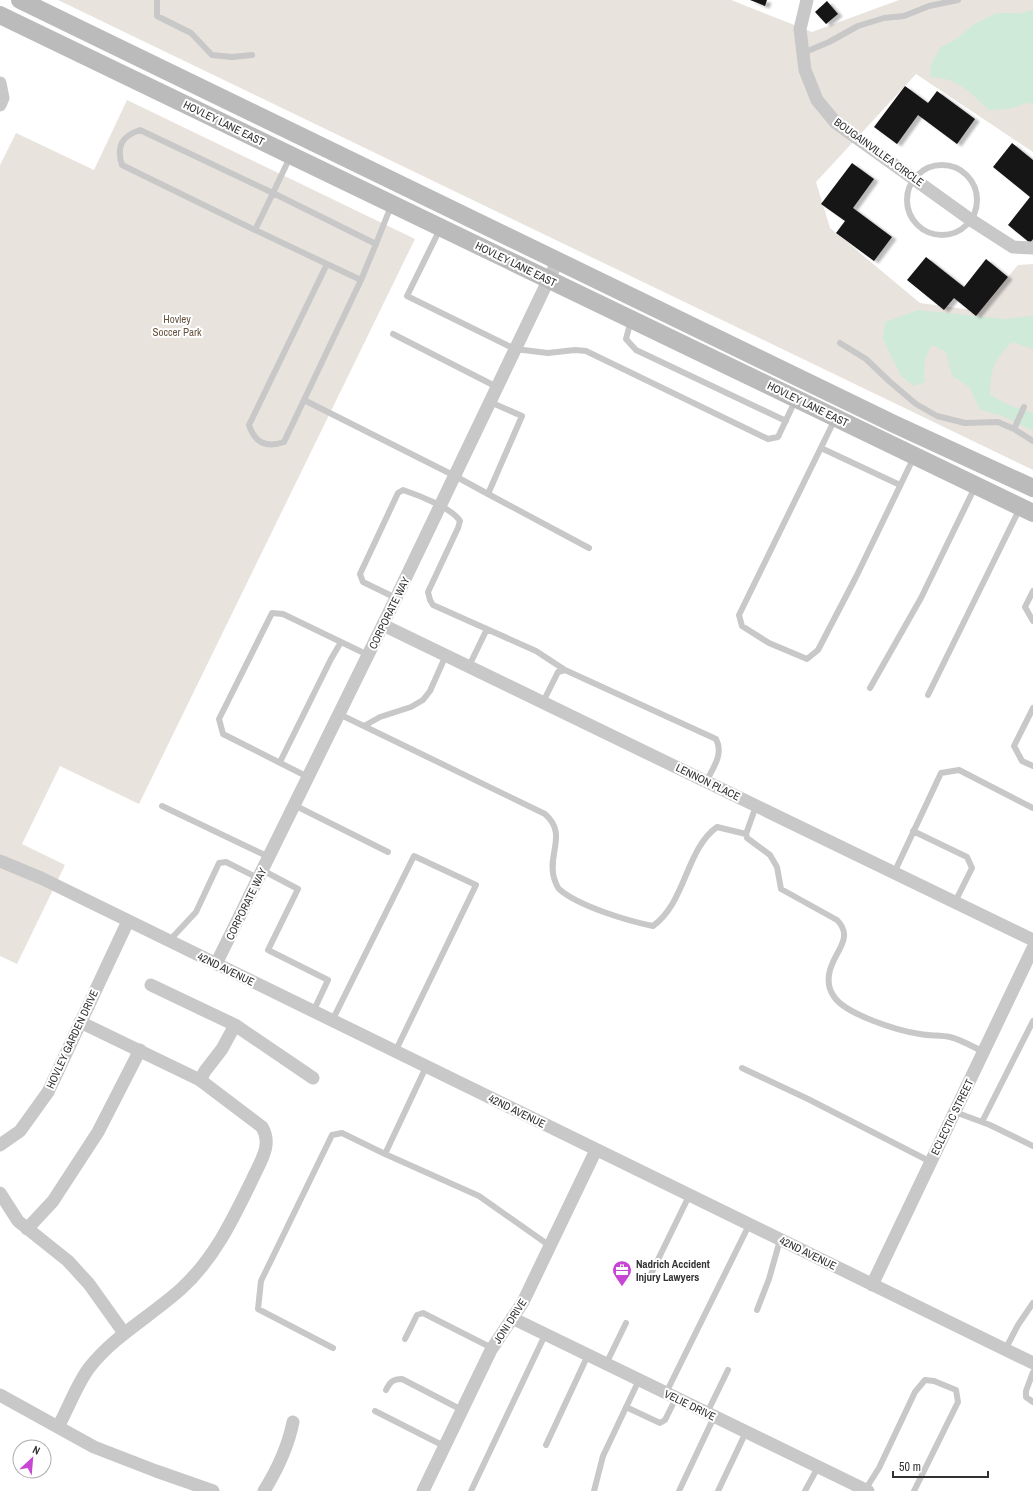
<svg xmlns="http://www.w3.org/2000/svg" width="1033" height="1491" font-family="'Archivo Narrow',sans-serif">
  <style>
    .green { fill: #e9e3de }
    .water { fill: #cfead9 }
    .building { fill: #181818; filter: url(#shadow) }
    .lines { fill: none; stroke-linecap: round; stroke-linejoin: round }
    .lane { stroke: #c8c8c8; stroke-width: 6 }
    .street { stroke: #c8c8c8; stroke-width: 13 }
    .secondary { stroke: #bbb; stroke-width: 18 }
    .labels { text-anchor: middle; dominant-baseline: central; stroke-width: 4; stroke-linejoin: round; paint-order: stroke }
    .street-label { font-size: 11px; fill: #313131; stroke: #fff }
    .park-label { font-size: 11px; fill: #695642; stroke: #fff }
    .poi-label { font-size: 11px; font-weight: bold; fill: #313131; stroke: #fff; text-anchor: start }
  </style>
  <defs>
    <filter id="shadow"><feDropShadow dx="4.5" dy="2.5" stdDeviation="1" flood-color="#0004"/></filter>
  </defs>
  <rect width="100%" height="100%" fill="#fff"/>
  <!-- green -->
  <path class="green" d="M 58,0 L 731,0 L 812,32 L 899,0 L 1033,0 L 1033,152 L 916,74 L 816,182 L 830,228 L 920,303 L 979,311 L 1018,265 L 1033,264 L 1033,470 Z
    M 127,100 L 415,239 L 139,804 L 60,766 L 22,844 L 65,865 L 17,964 L 0,956 L 0,165 L 16,133 L 94,170 Z"/>
  <!-- water -->
  <path class="water" d="M 1033,10 L 1033,104 L 1027,103 L 1009,109 L 989,110 C 969,92 959,78 930,77 L 931,64 L 941,47 L 955,40 L 973,25 L 996,13 L 1021,13 Z
    M 918,310 L 1004,319 L 1033,316 L 1033,349 L 1012,342 C 994,360 991,367 990,394 L 1004,403 L 1033,413 L 1033,431 L 1003,416 L 980,410 L 969,387 L 952,376 L 946,352 L 932,345 C 924,357 923,368 925,382 L 914,386 L 901,376 L 883,339 L 885,322 Z"/>
  <!-- building -->
  <path class="building" d="M 750,0 L 767,0 L 765,6 Z
    M 827,1 L 838,14 L 826,24 L 815,12 Z
    M 905,86 L 928,103 L 937,91 L 975,119 L 957,144 L 918,115 L 897,144 L 874,127 Z
    M 1012,143 L 1033,160 L 1033,239 L 1030,243 L 1008,225 L 1030,197 L 993,167 Z
    M 852,163 L 874,179 L 853,208 L 892,237 L 874,261 L 836,233 L 845,221 L 821,204 Z
    M 926,257 L 964,287 L 986,259 L 1008,277 L 976,316 L 954,298 L 944,310 L 907,280 Z"/>
  <g class="lines">
    <!-- lane -->
    <path class="lane" d="M 157,0 L 157,16 L 191,33 L 212,55 L 232,57 L 252,55
      M 803,53 L 829,42 L 858,26 L 884,18 L 904,16 L 929,6 L 958,0
      M907 200a35 35 0 1 1 70 0a35 35 0 1 1-70 0Z
      M 440,229 L 407,296 L 515,349 L 548,353 L 575,350 L 586,351 L 768,439 L 778,437 L 795,401
      M 255,230 L 122,165 C 116,146 122,136 140,130 L 273,193 L 255,230 L 327,264 L 249,425 C 255,443 266,448 284,442 L 361,280 L 376,244 L 273,193 L 290,157
      M 376,244 L 391,206
      M 327,264 L 361,280
      M 631,320 L 626,339 L 636,350 L 786,421
      M 393,334 L 497,387
      M 840,343 L 866,359 L 889,381 L 916,404 L 937,416 L 965,423 L 998,422 L 1014,429 L 1033,441
      M 304,400 L 455,476 L 488,494 L 522,416 L 490,402
      M 835,419 L 739,615 L 742,626 L 769,643 L 807,659 L 818,650 L 856,577 L 914,457
      M 1014,429 L 1024,407
      M 821,448 L 900,485
      M 488,494 L 589,548
      M 1033,591 L 1025,607 L 1033,621
      M 396,598 L 363,582 L 360,574 L 398,493 L 403,490 C 418,495 452,508 460,521 L 458,528 L 428,592 L 430,600 L 433,605 L 536,651 L 565,670
      M 469,666 L 487,629
      M 870,688 L 921,598 L 975,487
      M 928,695 L 1020,508
      M 543,702 L 558,672 L 565,670 L 716,739 C 724,754 713,768 706,782
      M 1033,708 L 1014,746 L 1022,761 L 1033,766
      M 339,714 L 545,814 C 568,834 547,854 554,878 C 555,881 557,887 559,889 C 578,906 628,921 653,926 C 686,902 686,849 717,827 L 746,834
      M 364,726 L 380,717 L 411,707 L 423,700 L 430,691 L 446,655
      M 280,762 L 331,659 L 341,642
      M 308,777 L 223,734 L 219,719 L 272,613 L 283,614 L 368,655
      M 294,805 L 388,852
      M 162,806 L 269,857
      M 756,806 L 746,834 L 747,838 L 770,855 L 777,867 L 781,889 L 837,920 C 856,939 831,954 829,975 C 828,982 829,989 833,995 C 843,1014 899,1031 920,1034 C 930,1036 941,1035 950,1037 C 962,1040 973,1047 984,1052
      M 913,831 L 967,857 L 972,868 L 955,902
      M 262,870 L 298,889 L 268,950 L 328,980 L 313,1012
      M 894,873 L 941,773 L 959,770 L 1033,808
      M 169,941 L 196,912 L 219,863 L 226,862 L 258,878
      M 332,1021 L 414,856 L 476,885 L 395,1052
      M 742,1068 L 808,1099 L 931,1162
      M 955,1112 L 990,1125 L 1033,1146
      M 982,1122 L 1033,1021
      M 385,1154 L 479,1196 L 550,1246
      M 649,1278 L 689,1196
      M 757,1310 L 769,1279 L 780,1240
      M 405,1339 L 417,1315 L 423,1313 L 492,1348
      M 333,1348 L 258,1309 L 261,1281 L 332,1135 L 342,1133 L 385,1154 L 426,1067
      M 1005,1350 L 1018,1325 L 1033,1303
      M 606,1364 L 626,1323
      M 1033,1372 L 1026,1391 L 1026,1397 L 1033,1402
      M 386,1390 C 390,1382 393,1379 402,1379 L 462,1410
      M 666,1393 L 749,1225
      M 626,1407 L 660,1423 L 665,1420 L 676,1398
      M 375,1411 L 444,1446
      M 707,1413 L 728,1370
      M 546,1445 L 588,1355
      M 865,1490 L 879,1468 L 915,1392 L 925,1380 L 934,1381 L 956,1390 L 958,1402 L 914,1491
      M 471,1491 L 545,1335
      M 594,1491 L 603,1456 L 639,1380
      M 679,1491 L 714,1417
      M 718,1491 L 746,1432
      M 805,1491 L 818,1467"/>
    <!-- street -->
    <path class="street" d="M 807,0 L 800,29 L 805,70 L 817,100 L 836,123 L 971,220 L 1013,247 L 1033,248
      M 0,83 L 3,98 L 0,105
      M 383,625 L 1033,940
      M 0,861 L 41,878 L 1033,1363
      M 216,964 L 396,598 L 558,260
      M 151,985 L 235,1025 L 313,1078
      M 200,1080 L 205,1071 L 222,1049 L 235,1025
      M 0,1145 L 20,1131 L 48,1092 L 128,921
      M 0,1193 L 18,1221 L 68,1261 L 89,1284 L 124,1333
      M 27,1229 L 53,1201 L 98,1132 L 140,1050
      M 872,1285 L 1033,948
      M 512,1318 L 868,1491
      M 0,1395 L 94,1447 L 156,1471 L 213,1491
      M 58,1427 C 68,1409 77,1384 89,1368 C 114,1336 151,1316 181,1289 C 214,1259 233,1219 252,1180 C 260,1162 273,1145 262,1127 L 200,1080 L 80,1022
      M 264,1491 C 277,1470 288,1447 293,1422
      M 423,1491 L 491,1350 L 523,1302 L 596,1150"/>
    <!-- secondary -->
    <path class="secondary" d="M 20,0 L 894,424 L 1033,488
      M 0,15 L 1033,513"/>
  </g>
  <!-- icons -->
  <defs>
    <g id="office-pin" transform="scale(1)"><path d="M0 17L-7.5 6A9.5 9.5 0 1 1 7.5 6Z" fill="#c746d4" stroke="#fff"/><path d="M-6-3h4V-5.5h4V-3h4V5H-6ZM-1-4.5V-3h2v-1.5ZM-6 0V1H6V0Z" fill="#fff"/></g>
  </defs>
  <g fill-rule="evenodd">
    <use href="#office-pin" x="622" y="1270"/>
  </g>
  <g class="labels">
    <!-- street labels -->
    <g class="street-label">
      <text transform="translate(224 123) rotate(26)">HOVLEY LANE EAST</text>
      <text transform="translate(879 152) rotate(36)">BOUGAINVILLEA CIRCLE</text>
      <text transform="translate(516 264) rotate(26)">HOVLEY LANE EAST</text>
      <text transform="translate(808 404) rotate(26)">HOVLEY LANE EAST</text>
      <text transform="translate(389 613) rotate(-64)">CORPORATE WAY</text>
      <text transform="translate(708 782) rotate(26)">LENNON PLACE</text>
      <text transform="translate(246 904) rotate(-64)">CORPORATE WAY</text>
      <text transform="translate(226 969) rotate(26)">42ND AVENUE</text>
      <text transform="translate(72 1039) rotate(-65)">HOVLEY GARDEN DRIVE</text>
      <text transform="translate(517 1111) rotate(26)">42ND AVENUE</text>
      <text transform="translate(952 1117) rotate(-64)">ECLECTIC STREET</text>
      <text transform="translate(808 1253) rotate(26)">42ND AVENUE</text>
      <text transform="translate(510 1321) rotate(-57)">JONI DRIVE</text>
      <text transform="translate(690 1405) rotate(26)">VELIE DRIVE</text>
    </g>
    <!-- park labels -->
    <g class="park-label">
      <text x="177" y="319">Hovley<tspan x="177" dy="13">Soccer Park</tspan></text>
    </g>
    <!-- poi labels -->
    <g class="poi-label">
      <text x="636" y="1264">Nadrich Accident<tspan x="636" dy="13">Injury Lawyers</tspan></text>
    </g>
  </g>
  <!-- north arrow -->
  <g transform="translate(32 1459) rotate(26)"><circle r="19" fill="#ffffff" stroke="#adadad"/>
  <path d="M0-3L7 15L0 10L-7 15Z" fill="#c746d4"/>
  <text y="-6" font-size="11" font-weight="bold" text-anchor="middle" fill="#313131">N</text>
  </g>
  <!-- scale -->
  <path d="M893 1471v6h95v-6" fill="none" stroke="#313131" stroke-width="2"/>
  <text x="899" y="1471" font-size="12" fill="#313131" stroke="#ffffff" stroke-width="3" paint-order="stroke">50 m</text>
</svg>
